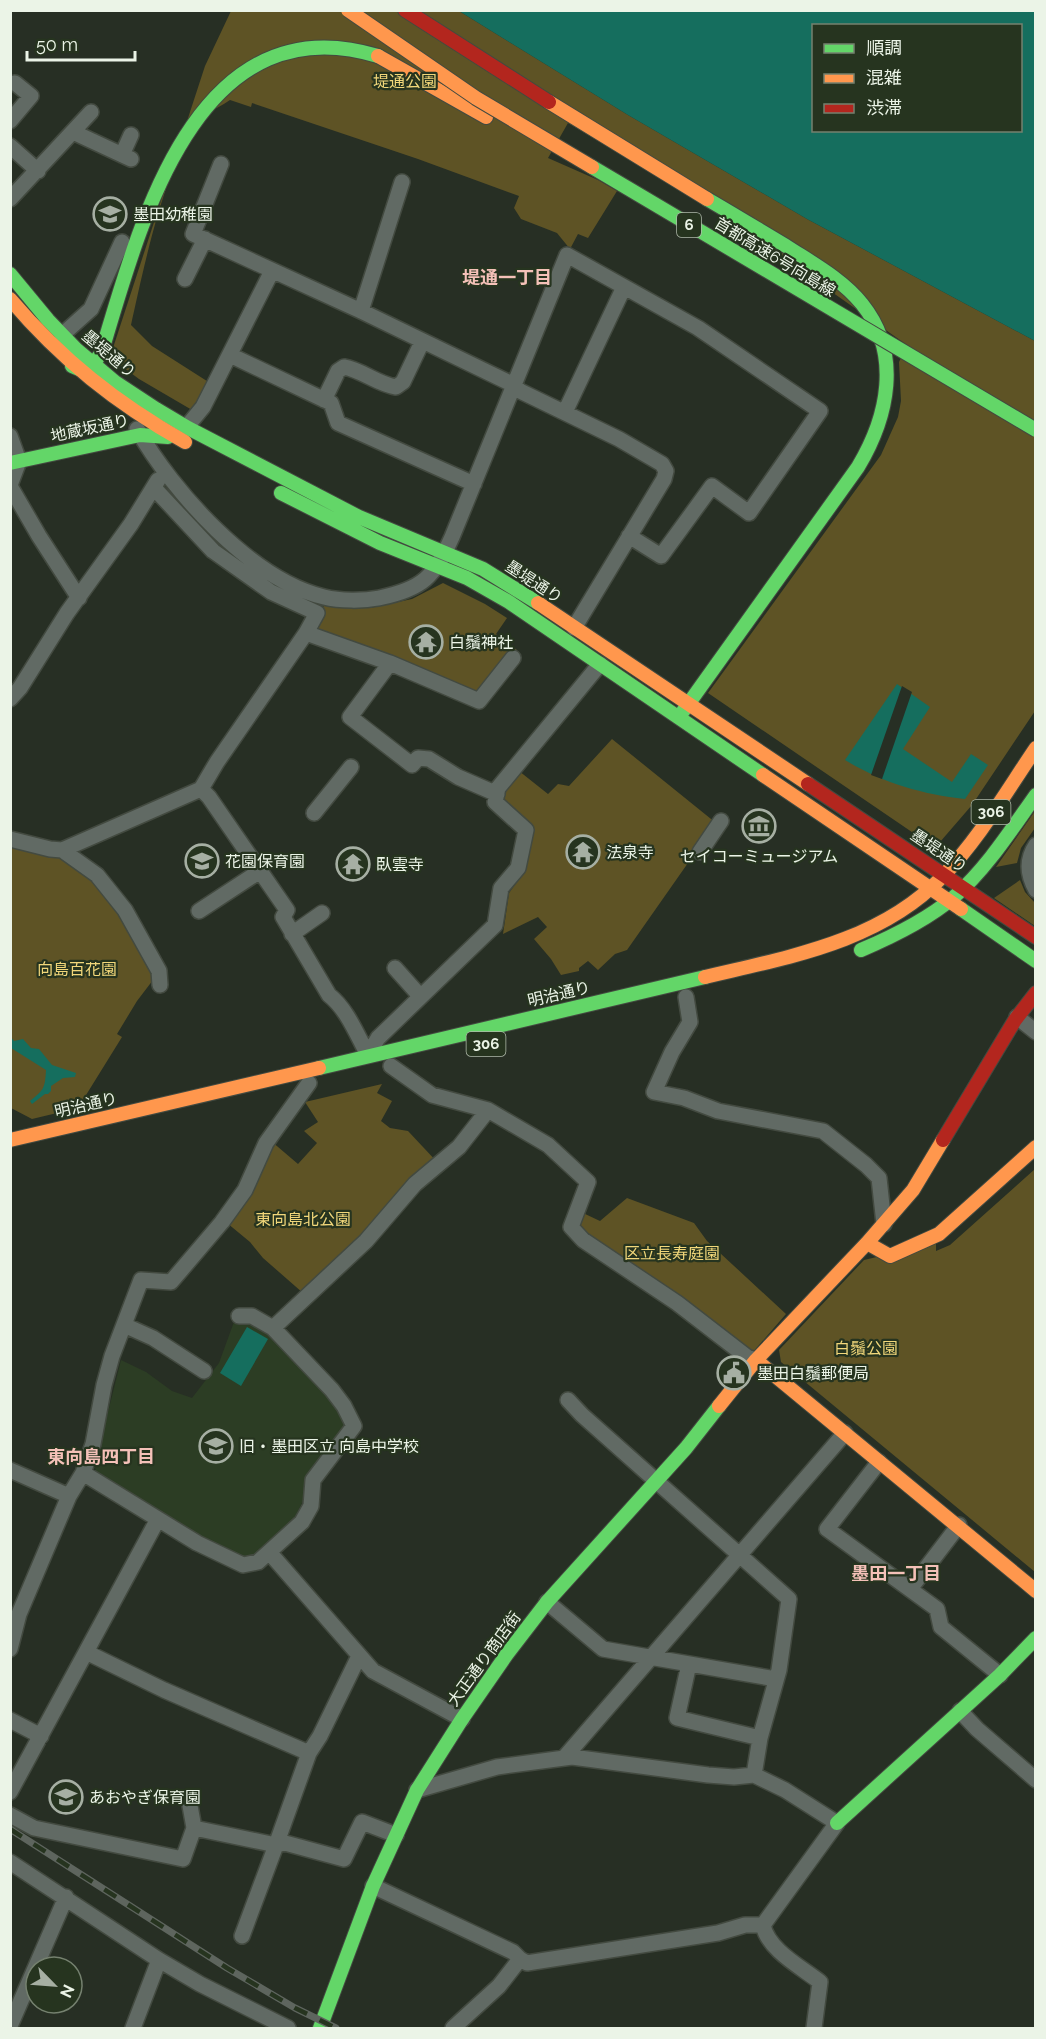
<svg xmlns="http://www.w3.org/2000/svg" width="1046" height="2039" font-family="Raleway,'Noto Sans JP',sans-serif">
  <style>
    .built { fill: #2c3d24 }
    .green { fill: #5e5325 }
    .water { fill: #156e5e; fill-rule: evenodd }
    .pier { fill: #272f24 }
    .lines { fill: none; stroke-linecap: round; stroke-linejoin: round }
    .street-casing { stroke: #434a40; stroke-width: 18 }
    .fast-casing { stroke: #434a40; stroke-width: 16 }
    .slow-casing { stroke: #434a40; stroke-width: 16 }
    .jam-casing { stroke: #434a40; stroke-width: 16 }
    .street { stroke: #616a64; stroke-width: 15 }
    .fast { stroke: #63d668; stroke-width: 14 }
    .slow { stroke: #ff974d; stroke-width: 14 }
    .jam { stroke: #b3261e; stroke-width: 14 }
    .rail-casing { stroke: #5e655e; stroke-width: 7 }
    .rail { stroke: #26341f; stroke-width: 4.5; stroke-dasharray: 14; stroke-linecap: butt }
    .fast-bridge-casing { stroke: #434a40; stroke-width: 16; stroke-linecap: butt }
    .slow-bridge-casing { stroke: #434a40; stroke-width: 16; stroke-linecap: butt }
    .fast-bridge { stroke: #63d668; stroke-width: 14 }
    .slow-bridge { stroke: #ff974d; stroke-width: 14 }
    .labels { text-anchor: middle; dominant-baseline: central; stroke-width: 4.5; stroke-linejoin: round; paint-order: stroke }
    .shield { fill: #26341f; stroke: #b0baab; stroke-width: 1.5 }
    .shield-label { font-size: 15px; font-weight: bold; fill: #ebf4e7 }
    .park-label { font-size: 16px; fill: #f1d77a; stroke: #26341f }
    .poi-label { font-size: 16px; fill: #ebf4e7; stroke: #26341f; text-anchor: start }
    .street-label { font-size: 16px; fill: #ebf4e7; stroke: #26341f }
    .neighbourhood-label { font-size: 18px; font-weight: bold; fill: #f4c1b8; stroke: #26341f }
  </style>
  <rect width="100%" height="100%" fill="#272f24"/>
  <!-- built -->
  <path class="built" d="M 235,1319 L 253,1322 L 271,1331 L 328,1393 L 348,1423 L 305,1497 L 292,1523 L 262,1554 L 245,1560 L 233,1557 L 99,1481 L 93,1461 L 101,1440 L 121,1360 L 146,1372 L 172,1391 L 192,1398 L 219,1363 Z"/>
  <!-- green -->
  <path class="green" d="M 231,11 L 459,11 L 628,115 L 807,219 L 1035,341 L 1035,711 L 972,805 L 940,842 L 928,843 L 708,693 L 881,455 L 898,417 L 901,401 L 899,362 L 907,345 L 727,218 L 568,123 L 548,158 L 598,180 L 617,191 L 588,238 L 578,234 L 570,249 L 557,233 L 521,219 L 514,208 L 519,196 L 418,159 L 252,103 L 251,107 L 230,100 C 222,106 213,109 206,115 C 168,145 142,276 131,325 L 152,346 L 210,383 L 192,410 L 139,379 L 116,362 L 112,351 L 205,66 Z
    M 443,583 L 485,604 L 507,618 L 496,634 L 517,650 L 480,693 L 476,695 L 313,630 L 325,603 L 370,608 L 412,599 Z
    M 612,739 L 716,823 L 627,950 L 615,954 L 598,970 L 588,961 L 579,968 L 579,971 L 561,975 L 551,959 L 534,939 L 547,927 L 538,917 L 503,934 L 509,893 L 526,869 L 527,853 L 533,827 L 505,800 L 503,788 L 519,771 L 548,794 L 558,784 L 569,786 Z
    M 1035,811 L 1035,828 L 1021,848 L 1017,863 L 996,867 Z
    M 10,845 L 55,854 L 96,878 L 122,911 L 153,971 L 153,980 L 137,1001 L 117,1034 L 122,1037 L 78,1108 L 32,1119 L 11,1108 Z
    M 1020,880 L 1025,892 L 1035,903 L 1035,926 L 994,898 Z
    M 382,1084 L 377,1093 L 392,1101 L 381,1121 L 390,1128 L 408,1131 L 438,1163 L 303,1293 L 263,1258 L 250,1242 L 227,1223 L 271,1141 L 298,1164 L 317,1143 L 304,1131 L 318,1122 L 305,1102 Z
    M 1035,1169 L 1035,1572 L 781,1362 L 779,1350 L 864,1260 L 936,1243 L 936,1251 L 950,1245 Z
    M 627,1198 L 694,1223 L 707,1241 L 786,1314 L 753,1352 L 582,1234 L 579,1225 L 583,1213 L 600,1221 Z"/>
  <!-- water -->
  <path class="water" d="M 1034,10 L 1035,341 L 807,219 L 628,115 L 459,11 ZM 814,26 L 1020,26 L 1020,130 L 814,130 Z
    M 897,684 L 930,707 L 903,749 L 952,782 L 971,754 L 988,765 L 965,799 C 921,794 883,783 845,760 Z
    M 10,1036 L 14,1041 L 23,1039 L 31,1048 L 39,1049 L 52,1065 L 76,1073 L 75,1077 L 63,1078 L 51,1086 L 51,1091 L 48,1094 L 45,1094 L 32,1104 L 30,1101 C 44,1090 45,1088 46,1070 L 11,1048 Z
    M 247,1327 L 268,1339 L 241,1386 L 220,1373 Z"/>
  <!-- pier -->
  <path class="pier" d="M 902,686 L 912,692 L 882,779 L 871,775 Z"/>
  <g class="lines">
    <!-- street casing -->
    <g class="street-casing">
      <path id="street" d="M 10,121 L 31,96 L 15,83
        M 73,132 L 131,159
        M 10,146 L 38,171
        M 122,155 L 131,135
        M 221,164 L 193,234 L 361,311 L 514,385 L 520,391 L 619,439 L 662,464 L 666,471 L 664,479 L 574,628
        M 10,199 L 91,112
        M 185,279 L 205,239
        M 361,311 L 402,182
        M 62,335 L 91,309 L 122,242
        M 230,355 L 331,403 L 338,423 L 474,484
        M 324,400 L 338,371 L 344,367 C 362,370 377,384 396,387 L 403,382 L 422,342
        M 565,412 L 624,287
        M 137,429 C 173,492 252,580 324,597 C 340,601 363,601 379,598 C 423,589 434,577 452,537 L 567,255 L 698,328 L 820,411 L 749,513 L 712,486 L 661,556 L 629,536
        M 180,435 L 203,407 L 272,271
        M 10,436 L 19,461 L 10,485
        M 10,486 L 39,536 L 79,598
        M 154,488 L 213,551 L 271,592 L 317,613 L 306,633 L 217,762 L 201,789
        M 306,633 L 390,663
        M 10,699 L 20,688 L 67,613 L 131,524 L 158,480
        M 497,794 L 458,777 L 429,759 L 418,758 L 412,765 L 350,717 L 390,663 L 479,701 L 513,658
        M 314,813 L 351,767
        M 10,839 L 50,849 L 62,850 L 201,789 L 209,797 L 287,910 L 283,917 L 329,995 C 347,1009 357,1035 368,1055
        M 1036,845 C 1026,860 1027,874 1036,890
        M 62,850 L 97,875 L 125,910 L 159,971 L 160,985
        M 700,852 L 721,821
        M 199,911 L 260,871
        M 292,934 L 322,913
        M 395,968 L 420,996
        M 686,997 L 690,1022 L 672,1052 L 654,1092 L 684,1098 L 718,1111 L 823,1131 L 866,1165 L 879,1178 L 884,1224
        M 1017,1017 L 1036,1032
        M 368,1055 L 378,1038 L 495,925 L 501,888 L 518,868 L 526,830 L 495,802 L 498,788 L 600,664
        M 391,1066 L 432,1095 L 488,1110 L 548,1145 L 588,1182 L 571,1227 L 583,1240 L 677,1303 L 747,1357 L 756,1360
        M 124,1325 L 153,1338 L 204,1371
        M 273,1328 L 366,1241 L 415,1184 L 459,1147 L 488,1110
        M 568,1400 L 582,1415 L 789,1599 L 779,1670 L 760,1738 L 754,1775
        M 879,1462 L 827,1529 L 937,1609 L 941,1627 L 1000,1675
        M 10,1470 L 69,1496
        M 83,1473 L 197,1543 L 243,1565 L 258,1562 L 302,1522 L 311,1506 L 313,1480 L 354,1426 L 344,1406 L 332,1390 L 273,1328 L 252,1316 L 239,1316
        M 158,1519 L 86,1652 L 164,1690 L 309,1753
        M 269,1552 L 373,1671 L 462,1719
        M 910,1589 L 959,1525
        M 547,1602 L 603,1649 L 776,1679
        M 10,1649 L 19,1614 L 69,1496 L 83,1473 L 93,1444 L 104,1385 L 112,1356 L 141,1280 L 171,1282 L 222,1222 L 245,1190 L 266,1143 L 309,1083
        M 689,1664 L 677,1718 L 760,1738
        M 960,1711 L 977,1729 L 1036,1780
        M 10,1720 L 41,1736
        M 564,1758 L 845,1433
        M 417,1790 L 497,1767 L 572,1757 L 708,1775 L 734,1777 L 754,1775 L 785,1790 L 837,1823 L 763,1925 L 745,1925 L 718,1933 L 527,1963 L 520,1959 L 499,1986 L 453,2028
        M 10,1792 L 86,1652
        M 189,1800 L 194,1828
        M 10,1815 L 34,1828 L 183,1859 L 194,1828 L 276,1845 L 309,1753 L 320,1736 L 359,1656
        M 10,1862 L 159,1960 L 200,1984 L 288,2028
        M 373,1886 L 513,1952 L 520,1959
        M 763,1925 C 768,1950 801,1967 820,1982 L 814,2028
        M 242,1936 L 276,1845 L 285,1843 L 344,1859 L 362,1822 L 396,1835
        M 10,2026 L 66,1897
        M 133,2028 L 159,1960"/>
    </g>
    <!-- fast casing -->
    <g class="fast-casing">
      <path id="fast" d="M 10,274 L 48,320 L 76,349 L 115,382 L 156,409 L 188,428 L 359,517 L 483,569 L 538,603
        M 72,366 L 79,369 L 89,368 L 101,354 C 138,233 193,0 378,56
        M 10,463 L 140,435 L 168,437
        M 281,493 L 380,543 L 467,578 L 509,602 L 763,775
        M 679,717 L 858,467 C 888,417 902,354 862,304 C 842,279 812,263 786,246 C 759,230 733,214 707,199
        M 961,909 L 1036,961
        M 861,950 C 894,936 927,920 954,897 C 987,868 1011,830 1036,795
        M 319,1068 L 705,977
        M 837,1823 L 1000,1675 L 1036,1638
        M 320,2028 L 373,1886 L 417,1790 L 462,1719 L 507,1654 L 547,1602 L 686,1448 L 719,1406"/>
    </g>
    <!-- slow casing -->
    <g class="slow-casing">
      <path id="slow" d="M 378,56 L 486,117
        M 549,102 L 707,199
        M 10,299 C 62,360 116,403 185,442
        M 538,603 L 808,784
        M 763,775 L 961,909
        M 705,977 C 788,957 880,942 942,877 C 979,839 1006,792 1036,748
        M 10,1140 L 319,1068
        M 867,1243 L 890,1256 L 939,1234 L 1036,1147
        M 756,1360 L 1036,1591
        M 719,1406 L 756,1360 L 867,1243 L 913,1190 L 943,1140"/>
    </g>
    <!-- jam casing -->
    <g class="jam-casing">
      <path id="jam" d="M 405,10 L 549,102
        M 808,784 L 1036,937
        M 943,1140 L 1015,1020 L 1036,993"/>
    </g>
    <!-- street -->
    <use href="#street" class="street"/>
    <!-- fast -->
    <use href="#fast" class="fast"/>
    <!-- slow -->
    <use href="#slow" class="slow"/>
    <!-- jam -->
    <use href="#jam" class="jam"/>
    <!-- rail casing -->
    <g class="rail-casing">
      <path id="rail" d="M 10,1829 L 227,1968 L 295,2008 L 336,2028"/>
    </g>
    <!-- rail -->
    <use href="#rail" class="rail"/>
    <!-- fast-bridge casing -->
    <g class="fast-bridge-casing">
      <path id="fast-bridge" d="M 592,167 L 1036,430"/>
    </g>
    <!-- slow-bridge casing -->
    <g class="slow-bridge-casing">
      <path id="slow-bridge" d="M 348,10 L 476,98 L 592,167"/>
    </g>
    <!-- fast-bridge -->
    <use href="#fast-bridge" class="fast-bridge"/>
    <!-- slow-bridge -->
    <use href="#slow-bridge" class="slow-bridge"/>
  </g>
  <!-- icons -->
  <defs>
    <g id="school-ring" transform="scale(1.725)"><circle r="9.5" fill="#26341f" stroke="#a6afa3" stroke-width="1.5"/><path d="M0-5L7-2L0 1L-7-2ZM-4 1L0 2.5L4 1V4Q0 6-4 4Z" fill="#a6afa3"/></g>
    <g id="temple-ring" transform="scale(1.725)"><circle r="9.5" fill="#26341f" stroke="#a6afa3" stroke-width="1.5"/><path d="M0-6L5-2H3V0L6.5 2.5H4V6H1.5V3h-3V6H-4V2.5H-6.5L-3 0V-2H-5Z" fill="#a6afa3"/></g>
    <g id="museum-ring" transform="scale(1.725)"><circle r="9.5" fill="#26341f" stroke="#a6afa3" stroke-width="1.5"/><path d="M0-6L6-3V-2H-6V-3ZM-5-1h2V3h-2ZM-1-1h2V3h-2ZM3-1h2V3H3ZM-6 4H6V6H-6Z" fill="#a6afa3"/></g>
    <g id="civic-ring" transform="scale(1.725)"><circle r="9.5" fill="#26341f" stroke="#a6afa3" stroke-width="1.5"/><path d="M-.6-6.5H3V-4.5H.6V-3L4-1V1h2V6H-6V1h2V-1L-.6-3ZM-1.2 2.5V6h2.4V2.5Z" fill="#a6afa3"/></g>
  </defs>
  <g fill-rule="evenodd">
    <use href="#school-ring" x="110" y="214"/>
    <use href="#temple-ring" x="426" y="642"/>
    <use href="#museum-ring" x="759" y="826"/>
    <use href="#temple-ring" x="583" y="852"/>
    <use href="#school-ring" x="202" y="861"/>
    <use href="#temple-ring" x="353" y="864"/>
    <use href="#civic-ring" x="734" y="1373"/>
    <use href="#school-ring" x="216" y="1446"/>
    <use href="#school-ring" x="66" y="1797"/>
  </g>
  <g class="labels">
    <!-- shield labels -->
    <g class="shield">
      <rect x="677" y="213" width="24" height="24" rx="4.5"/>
      <rect x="971.5" y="800" width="39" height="24" rx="4.5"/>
      <rect x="466.5" y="1032" width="39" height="24" rx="4.5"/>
    </g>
    <g class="shield-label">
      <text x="689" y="225">6</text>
      <text x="991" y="812">306</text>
      <text x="486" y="1044">306</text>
    </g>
    <!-- park labels -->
    <g class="park-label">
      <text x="405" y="81">堤通公園</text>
      <text x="77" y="969">向島百花園</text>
      <text x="303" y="1219">東向島北公園</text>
      <text x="672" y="1253">区立長寿庭園</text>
      <text x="866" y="1348">白鬚公園</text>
    </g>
    <!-- poi labels -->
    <g class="poi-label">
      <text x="133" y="214">墨田幼稚園</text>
      <text x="449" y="642">白鬚神社</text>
      <text x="606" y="852">法泉寺</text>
      <text x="759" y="856" text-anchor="middle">セイコーミュージアム</text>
      <text x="225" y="861">花園保育園</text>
      <text x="376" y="864">臥雲寺</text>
      <text x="757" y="1373">墨田白鬚郵便局</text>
      <text x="239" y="1446">旧・墨田区立 向島中学校</text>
      <text x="89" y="1797">あおやぎ保育園</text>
    </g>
    <!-- street labels -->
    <g class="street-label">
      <text transform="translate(775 257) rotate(31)">首都高速6号向島線</text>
      <text transform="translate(109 354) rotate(40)">墨堤通り</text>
      <text transform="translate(90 428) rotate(-12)">地蔵坂通り</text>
      <text transform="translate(534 582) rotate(33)">墨堤通り</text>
      <text transform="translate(939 851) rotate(34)">墨堤通り</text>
      <text transform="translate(559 994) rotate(-13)">明治通り</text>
      <text transform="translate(86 1105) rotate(-13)">明治通り</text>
      <text transform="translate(484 1659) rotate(-54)">大正通り商店街</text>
    </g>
    <!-- neighbourhood labels -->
    <g class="neighbourhood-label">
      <text x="507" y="277">堤通一丁目</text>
      <text x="101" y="1456">東向島四丁目</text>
      <text x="896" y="1573">墨田一丁目</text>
    </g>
  </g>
  <!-- border -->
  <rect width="1046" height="2039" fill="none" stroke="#ebf4e7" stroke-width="24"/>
  <!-- legend -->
  <rect x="812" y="24" width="210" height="108" fill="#26341f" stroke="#75816f" stroke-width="1.5"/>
  <rect x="824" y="44" width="30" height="9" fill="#63d668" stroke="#75816f" stroke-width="1.5"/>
  <text x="866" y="54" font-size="18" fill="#ebf4e7">順調</text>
  <rect x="824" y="74" width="30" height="9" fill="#ff974d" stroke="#75816f" stroke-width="1.5"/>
  <text x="866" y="84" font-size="18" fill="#ebf4e7">混雑</text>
  <rect x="824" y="104" width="30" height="9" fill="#b3261e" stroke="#75816f" stroke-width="1.5"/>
  <text x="866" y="114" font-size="18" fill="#ebf4e7">渋滞</text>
  <!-- north arrow -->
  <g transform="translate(54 1985) rotate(115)"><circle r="28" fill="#26341f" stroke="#75816f" stroke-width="1.5"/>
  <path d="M0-4.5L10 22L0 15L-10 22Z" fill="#a6afa3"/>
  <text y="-9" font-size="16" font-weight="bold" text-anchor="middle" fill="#ebf4e7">N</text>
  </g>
  <!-- scale -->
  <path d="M27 51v9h108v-9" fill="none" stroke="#ebf4e7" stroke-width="3"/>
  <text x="36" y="51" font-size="18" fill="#ebf4e7" stroke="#26341f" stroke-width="4.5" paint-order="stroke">50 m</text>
</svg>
